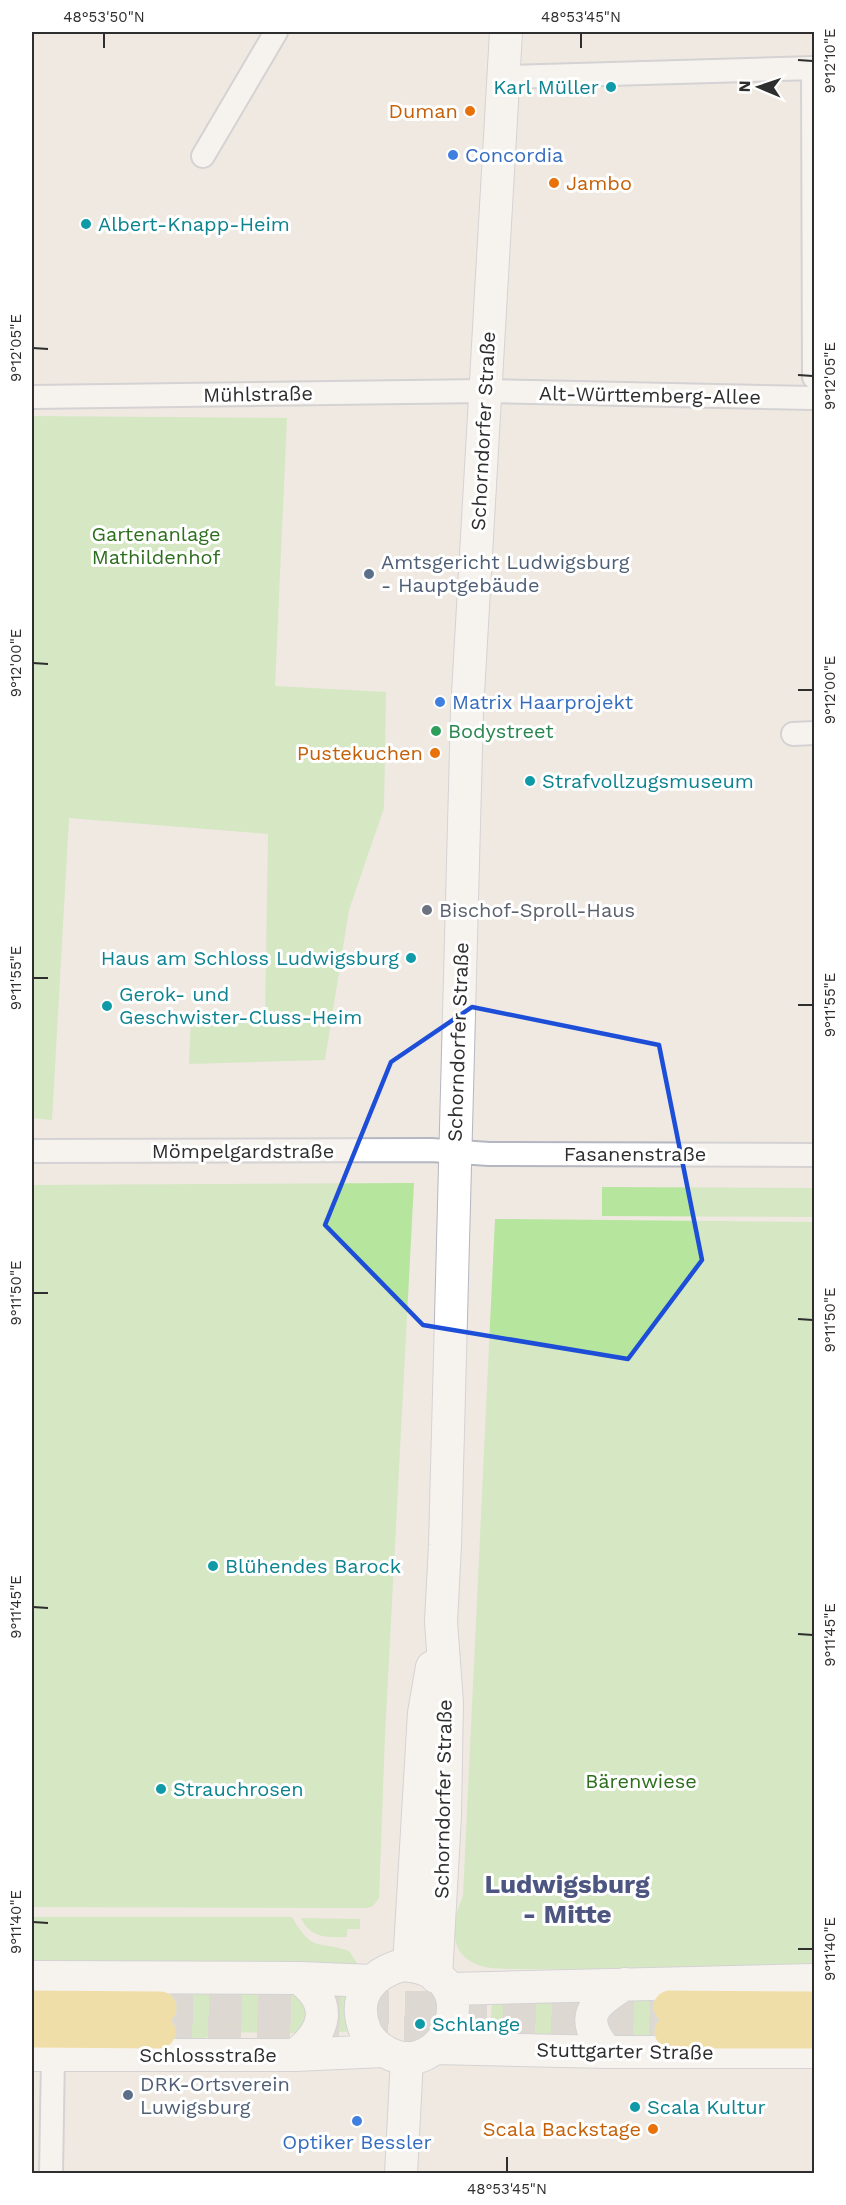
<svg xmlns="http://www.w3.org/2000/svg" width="846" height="2205" font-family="'Work Sans',sans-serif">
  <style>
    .green { fill: #b6e59e }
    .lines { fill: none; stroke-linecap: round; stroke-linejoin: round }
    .primary-tunnel { stroke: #c8c4bd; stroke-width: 33; stroke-dasharray: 33 16; stroke-linecap: butt }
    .street-casing { stroke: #b4b7c1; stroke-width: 26 }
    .secondary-casing { stroke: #b4b7c1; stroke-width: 34 }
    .primary-casing { stroke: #c9c9c9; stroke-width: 36 }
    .street { stroke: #fff; stroke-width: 22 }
    .secondary { stroke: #fff; stroke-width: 32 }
    .primary { stroke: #f2d163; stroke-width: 33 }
    .marked { fill: none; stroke: #1d4ed8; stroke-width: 4.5; stroke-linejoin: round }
    .ticks { fill: none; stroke: #2e2e2e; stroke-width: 2 }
    .culture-dot { fill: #0f9aa8; stroke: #fff; stroke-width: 2 }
    .food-dot { fill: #e8710a; stroke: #fff; stroke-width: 2 }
    .shop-dot { fill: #3f7fe0; stroke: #fff; stroke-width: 2 }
    .service-dot { fill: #5c6f8a; stroke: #fff; stroke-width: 2 }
    .leisure-dot { fill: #2e9e5b; stroke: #fff; stroke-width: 2 }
    .worship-dot { fill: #6b7280; stroke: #fff; stroke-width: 2 }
    .labels { text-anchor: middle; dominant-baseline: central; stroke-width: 6; stroke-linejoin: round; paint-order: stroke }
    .culture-label { font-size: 20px; fill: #0d838f; stroke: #fff; text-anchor: start }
    .food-label { font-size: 20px; fill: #c56008; stroke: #fff; text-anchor: end }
    .shop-label { font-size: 20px; fill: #366cbe; stroke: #fff; text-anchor: start }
    .street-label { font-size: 20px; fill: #2e2e2e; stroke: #fff }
    .park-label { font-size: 20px; fill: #2c6e1b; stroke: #fff }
    .service-label { font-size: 20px; fill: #4e5e75; stroke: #fff; text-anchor: start }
    .leisure-label { font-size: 20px; fill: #27864d; stroke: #fff; text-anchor: start }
    .worship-label { font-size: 20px; fill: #5b616d; stroke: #fff; text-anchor: start }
    .district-label { font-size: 26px; font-weight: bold; fill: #4d5680; stroke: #fff }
    .neatline { fill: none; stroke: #2e2e2e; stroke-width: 2 }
    .ticks-label { font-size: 15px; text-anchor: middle; fill: #2e2e2e }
  </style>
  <rect width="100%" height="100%" fill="#efe9e1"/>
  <!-- green -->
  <path class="green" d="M 32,416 L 287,418 L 275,686 L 386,692 L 384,808 L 349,910 L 325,1060 L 189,1064 L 191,1019 L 265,1019 L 268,834 L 69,818 L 52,1120 L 32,1118 Z
    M 414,1183 L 385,1735 L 379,1898 L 373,1906 L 367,1908 L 32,1907 L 32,1185 Z
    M 602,1187 L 814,1188 L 814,1217 L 602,1216 Z
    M 495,1219 L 814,1222 L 814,1970 L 506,1969 C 499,1968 490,1969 482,1966 C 447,1956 451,1923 463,1896 Z
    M 32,1917 L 292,1917 C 313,1953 316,1940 349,1951 L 357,1963 L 358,1969 L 32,1967 Z
    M 301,1918 L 360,1919 L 360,1929 L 347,1929 L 347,1937 C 327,1937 311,1939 301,1918 Z
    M 166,1988 L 295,1990 L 314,2018 L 297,2033 L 225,2032 L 184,2044 L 164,2043 Z
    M 337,1991 L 357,1998 L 354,2031 L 325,2033 L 327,1994 Z
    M 653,1991 L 670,2041 L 615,2041 L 600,2018 L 608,2005 Z
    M 492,2001 L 585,2002 L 584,2043 L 490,2034 Z"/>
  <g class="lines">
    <!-- primary-tunnel -->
    <path class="primary-tunnel" d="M 160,2008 L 670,2007
      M 159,2032 L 671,2032"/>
    <!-- street casing -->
    <g class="street-casing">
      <path id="street" d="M 813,68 L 814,377
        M 504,77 L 814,68
        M 203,156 L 276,32
        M 32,397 L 485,391 L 814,398
        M 793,734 L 814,733
        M 32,1151 L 431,1150 L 489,1154 L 814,1155
        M 51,2174 L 53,2055"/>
    </g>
    <!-- secondary casing -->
    <g class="secondary-casing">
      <path id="secondary" d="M 403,1965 C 494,1972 444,2086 386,2052 C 377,2047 369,2040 365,2030 C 352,1997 371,1973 403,1965 Z
        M 409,1966 L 424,1713 L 432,1667
        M 32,1977 L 299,1978 L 372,1981
        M 436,1977 L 445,1815 L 447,1703 L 441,1622 L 445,1545 L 467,711 L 506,32
        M 450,1989 L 814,1980
        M 435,2048 L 607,2052 L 814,2052
        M 607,2052 C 578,2017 592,2004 625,1984
        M 32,2055 L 295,2055 L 384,2051
        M 295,2055 C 327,2031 333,2003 299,1978
        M 401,2174 L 407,2058"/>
    </g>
    <!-- primary casing -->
    <g class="primary-casing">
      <path id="primary" d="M 32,2007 L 160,2008
        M 670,2007 L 814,2008
        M 32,2031 L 159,2032
        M 671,2032 L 814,2032"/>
    </g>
    <!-- street -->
    <use href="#street" class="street"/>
    <!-- secondary -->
    <use href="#secondary" class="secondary"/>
    <!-- primary -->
    <use href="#primary" class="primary"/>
  </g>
  <!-- marked area -->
  <path d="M0 0H846V2205H0ZM 472,1007 L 659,1045 L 702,1260 L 628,1359 L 423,1325 L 325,1225 L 391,1062 Z" fill="#efe9e1" fill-opacity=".55" fill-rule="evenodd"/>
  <path class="marked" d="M 472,1007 L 659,1045 L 702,1260 L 628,1359 L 423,1325 L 325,1225 L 391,1062 Z"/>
  <!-- ticks -->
  <path class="ticks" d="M 104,48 L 104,33M 581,48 L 581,33M 798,60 L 813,61M 33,348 L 48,349M 798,375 L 813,376M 33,663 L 48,664M 798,690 L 813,690M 33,978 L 48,978M 798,1005 L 813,1005M 33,1293 L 48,1293M 798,1319 L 813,1320M 33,1607 L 48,1608M 798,1634 L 813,1635M 33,1922 L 48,1923M 798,1949 L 813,1949M 507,2172 L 507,2157"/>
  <!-- markers -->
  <g class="culture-dot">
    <circle cx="611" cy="87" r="6"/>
    <circle cx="86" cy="224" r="6"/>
    <circle cx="530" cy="781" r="6"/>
    <circle cx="411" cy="958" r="6"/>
    <circle cx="107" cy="1006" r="6"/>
    <circle cx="213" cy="1566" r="6"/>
    <circle cx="161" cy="1789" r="6"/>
    <circle cx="420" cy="2024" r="6"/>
    <circle cx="635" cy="2107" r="6"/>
  </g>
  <g class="food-dot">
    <circle cx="470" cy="111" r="6"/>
    <circle cx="554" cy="183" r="6"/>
    <circle cx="435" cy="753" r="6"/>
    <circle cx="653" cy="2129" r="6"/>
  </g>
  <g class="shop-dot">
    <circle cx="453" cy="155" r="6"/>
    <circle cx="440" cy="702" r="6"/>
    <circle cx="357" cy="2121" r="6"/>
  </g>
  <g class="service-dot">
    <circle cx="369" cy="574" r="6"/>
    <circle cx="128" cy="2095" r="6"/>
  </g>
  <circle class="leisure-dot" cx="436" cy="731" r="6"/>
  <circle class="worship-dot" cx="427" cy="910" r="6"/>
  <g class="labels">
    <!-- culture labels -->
    <g class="culture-label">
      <text x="599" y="87" text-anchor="end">Karl Müller</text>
      <text x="98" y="224">Albert-Knapp-Heim</text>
      <text x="542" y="781">Strafvollzugsmuseum</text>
      <text x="399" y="958" text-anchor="end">Haus am Schloss Ludwigsburg</text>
      <text x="119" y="994">Gerok- und<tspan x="119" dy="23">Geschwister-Cluss-Heim</tspan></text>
      <text x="225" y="1566">Blühendes Barock</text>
      <text x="173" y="1789">Strauchrosen</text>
      <text x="432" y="2024">Schlange</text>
      <text x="647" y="2107">Scala Kultur</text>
    </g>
    <!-- food labels -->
    <g class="food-label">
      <text x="458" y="111">Duman</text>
      <text x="566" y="183" text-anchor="start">Jambo</text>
      <text x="423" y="753">Pustekuchen</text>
      <text x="641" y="2129">Scala Backstage</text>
    </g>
    <!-- shop labels -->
    <g class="shop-label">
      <text x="465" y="155">Concordia</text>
      <text x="452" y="702">Matrix Haarprojekt</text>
      <text x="357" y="2142" text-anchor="middle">Optiker Bessler</text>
    </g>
    <!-- street labels -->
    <g class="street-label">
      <text transform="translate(258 394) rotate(-1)">Mühlstraße</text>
      <text transform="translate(650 395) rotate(1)">Alt-Württemberg-Allee</text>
      <text transform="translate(483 431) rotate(-87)">Schorndorfer Straße</text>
      <text transform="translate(458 1042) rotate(-88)">Schorndorfer Straße</text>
      <text x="243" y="1151">Mömpelgardstraße</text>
      <text x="635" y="1154">Fasanenstraße</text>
      <text transform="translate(443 1799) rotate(-89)">Schorndorfer Straße</text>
      <text transform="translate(625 2051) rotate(1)">Stuttgarter Straße</text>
      <text x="208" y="2055">Schlossstraße</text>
    </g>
    <!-- park labels -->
    <g class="park-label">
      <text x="156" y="534">Gartenanlage<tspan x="156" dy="23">Mathildenhof</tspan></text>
      <text x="641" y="1781">Bärenwiese</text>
    </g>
    <!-- service labels -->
    <g class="service-label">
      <text x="381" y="562">Amtsgericht Ludwigsburg<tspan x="381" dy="23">- Hauptgebäude</tspan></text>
      <text x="140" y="2084">DRK-Ortsverein<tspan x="140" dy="23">Luwigsburg</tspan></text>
    </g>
    <!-- leisure labels -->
    <g class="leisure-label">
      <text x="448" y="731">Bodystreet</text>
    </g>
    <!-- worship labels -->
    <g class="worship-label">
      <text x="439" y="910">Bischof-Sproll-Haus</text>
    </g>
    <!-- district labels -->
    <g class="district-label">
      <text x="567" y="1884">Ludwigsburg<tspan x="567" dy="30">- Mitte</tspan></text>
    </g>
  </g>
  <!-- border -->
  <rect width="846" height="2205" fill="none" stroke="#ffffff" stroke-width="66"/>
  <!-- north arrow -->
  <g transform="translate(759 87) rotate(272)" stroke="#ffffff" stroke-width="4.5" paint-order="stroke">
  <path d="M0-4.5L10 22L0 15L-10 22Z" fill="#2e2e2e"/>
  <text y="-9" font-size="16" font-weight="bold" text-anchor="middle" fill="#2e2e2e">N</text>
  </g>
  <rect x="33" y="33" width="780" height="2139" class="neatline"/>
  <g class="ticks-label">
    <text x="104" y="22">48°53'50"N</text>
    <text x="581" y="22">48°53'45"N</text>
    <text transform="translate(830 61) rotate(-90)" y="5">9°12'10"E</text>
    <text transform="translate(16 348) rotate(-90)" y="5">9°12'05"E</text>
    <text transform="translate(830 376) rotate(-90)" y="5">9°12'05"E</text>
    <text transform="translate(16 663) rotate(-90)" y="5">9°12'00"E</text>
    <text transform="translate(830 690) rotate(-90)" y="5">9°12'00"E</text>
    <text transform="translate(16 978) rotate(-90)" y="5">9°11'55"E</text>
    <text transform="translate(830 1005) rotate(-90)" y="5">9°11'55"E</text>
    <text transform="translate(16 1293) rotate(-90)" y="5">9°11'50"E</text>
    <text transform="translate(830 1320) rotate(-90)" y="5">9°11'50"E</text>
    <text transform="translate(16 1607) rotate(-90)" y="5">9°11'45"E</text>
    <text transform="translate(830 1635) rotate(-90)" y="5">9°11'45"E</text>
    <text transform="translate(16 1922) rotate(-90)" y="5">9°11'40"E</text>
    <text transform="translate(830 1949) rotate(-90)" y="5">9°11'40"E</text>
    <text x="507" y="2194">48°53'45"N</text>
  </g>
</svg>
